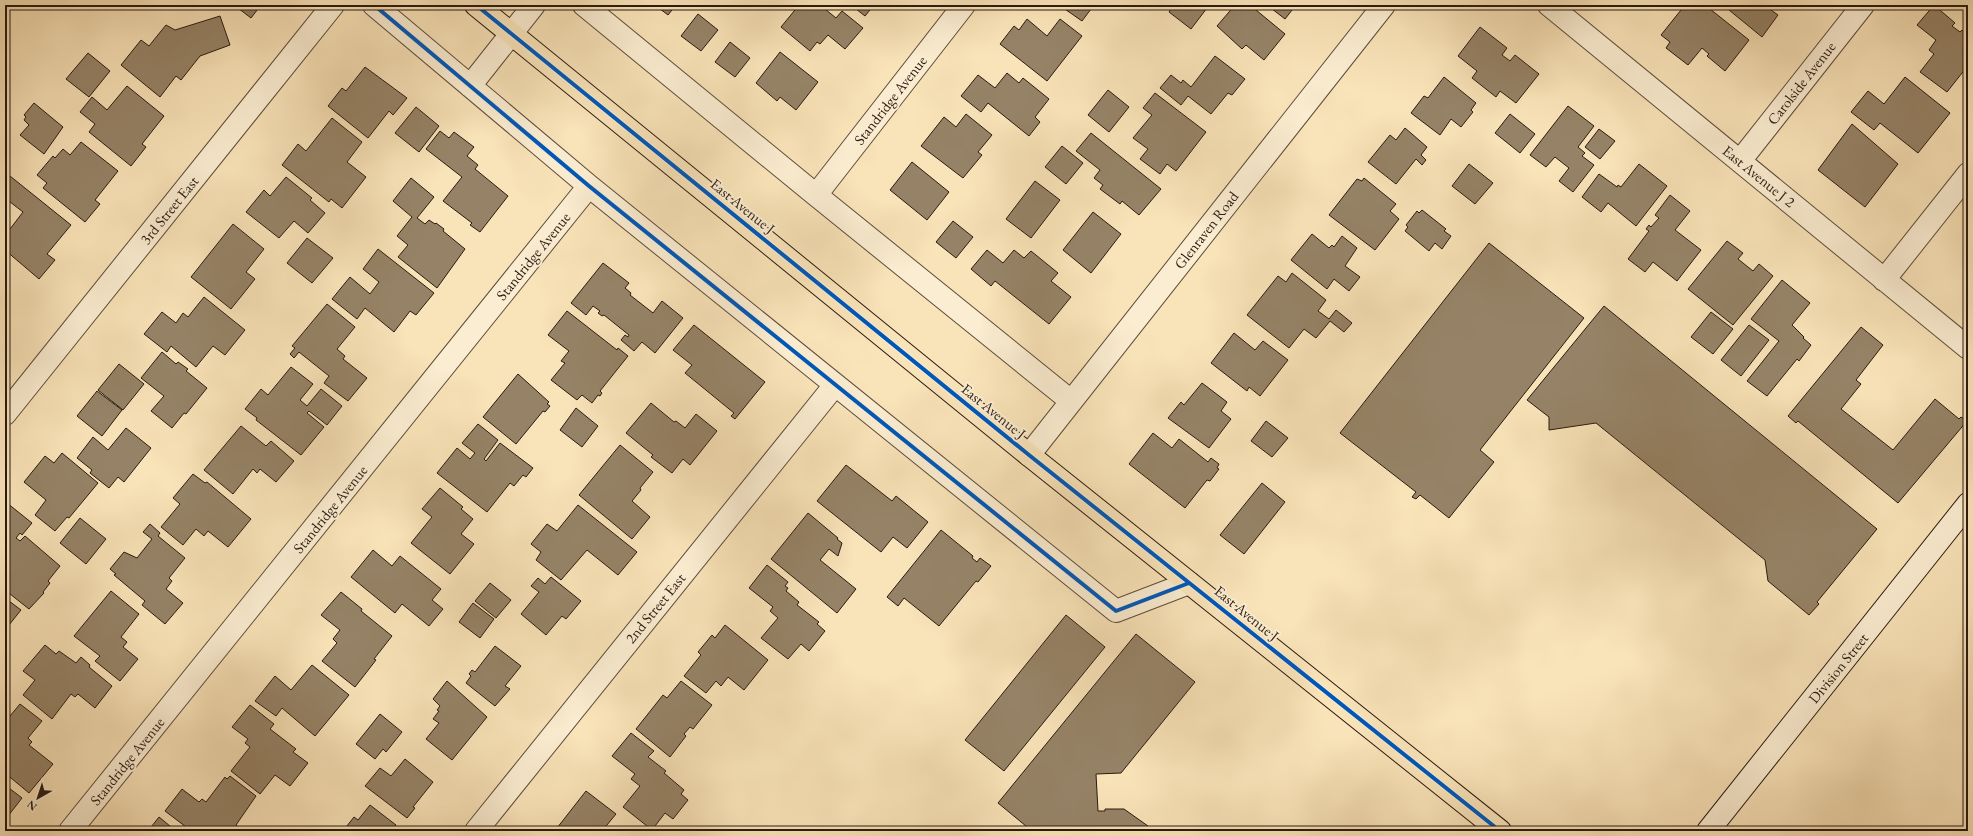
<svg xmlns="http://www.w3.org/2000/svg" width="1973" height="836" font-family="'EB Garamond',serif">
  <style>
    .building { fill: #968367; stroke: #2a1a10 }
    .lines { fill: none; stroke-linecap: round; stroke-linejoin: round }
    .minor-casing { stroke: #5e4c3a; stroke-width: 24 }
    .secondary-casing { stroke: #2a1a10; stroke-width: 24 }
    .primary-casing { stroke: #2a1a10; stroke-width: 24 }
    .minor { stroke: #fbedd1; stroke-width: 22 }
    .secondary { stroke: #fbedd1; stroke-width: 22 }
    .primary { stroke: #f9e3b8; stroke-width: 22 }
    .cycleway-casing { stroke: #fbedd1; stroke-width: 6 }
    .cycleway { stroke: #0057b8; stroke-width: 4 }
    .labels { text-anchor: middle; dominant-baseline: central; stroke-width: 4; stroke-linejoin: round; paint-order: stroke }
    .street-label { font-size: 15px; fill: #2a1a10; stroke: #fbedd1 }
  </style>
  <rect width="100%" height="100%" fill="#f9e3b8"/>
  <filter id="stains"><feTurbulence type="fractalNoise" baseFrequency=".005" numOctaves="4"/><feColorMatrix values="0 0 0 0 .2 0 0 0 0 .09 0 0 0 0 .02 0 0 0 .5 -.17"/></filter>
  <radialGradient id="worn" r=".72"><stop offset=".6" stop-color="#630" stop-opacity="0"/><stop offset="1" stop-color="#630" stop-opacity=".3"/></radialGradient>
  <!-- building -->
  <path class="building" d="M 234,5 L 261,5 L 251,18 Z
    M 655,5 L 676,5 L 668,15 Z
    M 799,5 L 820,5 L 836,18 L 842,11 L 863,28 L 845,49 L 828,35 L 820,44 L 817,42 L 810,51 L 781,27 Z
    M 851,5 L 874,5 L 865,16 Z
    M 1059,5 L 1094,5 L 1082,21 Z
    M 1174,5 L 1203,5 L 1207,8 L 1191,29 L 1169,12 Z
    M 1235,5 L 1250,5 L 1285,34 L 1264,60 L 1246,45 L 1242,49 L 1217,26 Z
    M 1267,5 L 1296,5 L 1285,19 Z
    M 1685,5 L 1705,5 L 1749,40 L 1725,71 L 1707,56 L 1709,54 L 1702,48 L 1688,65 L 1666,48 L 1670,42 L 1661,35 Z
    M 1733,5 L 1764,5 L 1778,15 L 1762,37 L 1729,10 Z
    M 1934,5 L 1955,23 L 1952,26 L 1960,32 L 1962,30 L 1966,34 L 1965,36 L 1968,38 L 1968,69 L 1966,68 L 1947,92 L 1920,72 L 1934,54 L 1929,50 L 1936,40 L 1917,25 Z
    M 698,14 L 718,30 L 701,51 L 681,36 Z
    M 220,16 L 230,45 L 200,56 L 181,80 L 176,76 L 160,97 L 121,65 L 141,40 L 149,46 L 166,25 L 175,30 Z
    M 1027,19 L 1047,36 L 1060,19 L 1082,36 L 1047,81 L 1000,44 L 1014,26 L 1019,30 Z
    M 1480,27 L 1507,48 L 1502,55 L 1510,61 L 1515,55 L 1539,74 L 1516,103 L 1500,91 L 1496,97 L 1472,78 L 1477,71 L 1458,56 Z
    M 730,42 L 750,58 L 735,77 L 715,62 Z
    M 780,52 L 818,82 L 796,110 L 780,97 L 777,101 L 756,83 Z
    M 88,53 L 110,71 L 89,97 L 66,79 Z
    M 1215,56 L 1245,79 L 1232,95 L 1228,93 L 1211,114 L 1188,96 L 1181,105 L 1160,88 L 1171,75 L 1181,83 L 1183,80 L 1191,87 Z
    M 365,67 L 407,98 L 393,115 L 389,111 L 368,138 L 328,106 L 342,88 L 346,91 Z
    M 1007,73 L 1019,83 L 1023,78 L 1049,99 L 1035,117 L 1040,122 L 1029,136 L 988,103 L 981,112 L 961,96 L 978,75 L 995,88 Z
    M 1444,77 L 1476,103 L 1471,110 L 1473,112 L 1461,127 L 1451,119 L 1440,135 L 1411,113 L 1424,96 L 1428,98 Z
    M 1905,77 L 1950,113 L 1918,153 L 1880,123 L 1874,130 L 1851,112 L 1868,91 L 1884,104 Z
    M 127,86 L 164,116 L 142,144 L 146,147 L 131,166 L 89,132 L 95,124 L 80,112 L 92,97 L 107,110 Z
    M 1108,90 L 1129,107 L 1109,132 L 1088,115 Z
    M 1155,93 L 1206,132 L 1176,171 L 1167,164 L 1160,174 L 1140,159 L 1148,149 L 1133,138 L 1152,115 L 1143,108 Z
    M 34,103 L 63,127 L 44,154 L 20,135 L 29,125 L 24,120 L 26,117 L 24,115 Z
    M 1568,106 L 1594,126 L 1578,147 L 1585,153 L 1582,156 L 1594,165 L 1573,192 L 1559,181 L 1569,168 L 1555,157 L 1546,167 L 1530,155 Z
    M 416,107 L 439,126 L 419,152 L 395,133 Z
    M 966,114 L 992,135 L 978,152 L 982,155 L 963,178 L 921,146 L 944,117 L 956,127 Z
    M 1510,114 L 1535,134 L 1520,153 L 1495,133 Z
    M 332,118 L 362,142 L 347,162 L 366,177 L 342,208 L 331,199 L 329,202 L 282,165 L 298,144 L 306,151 Z
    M 1852,124 L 1898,164 L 1865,207 L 1818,170 Z
    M 1405,128 L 1427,147 L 1421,155 L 1426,160 L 1422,165 L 1416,159 L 1396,184 L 1368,162 L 1390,135 L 1396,140 Z
    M 1599,129 L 1615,141 L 1600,159 L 1585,147 Z
    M 440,131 L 449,138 L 454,132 L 474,147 L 467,156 L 478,165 L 475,169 L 508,196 L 480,232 L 470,225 L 472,223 L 443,201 L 462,177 L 426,149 Z
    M 1091,133 L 1161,189 L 1139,215 L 1122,201 L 1120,204 L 1100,189 L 1103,185 L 1094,178 L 1100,170 L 1076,151 Z
    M 81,142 L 118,171 L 95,200 L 100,204 L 85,222 L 43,188 L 47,183 L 37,175 L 53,156 L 55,158 L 63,149 L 70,155 Z
    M 1062,146 L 1083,163 L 1066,184 L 1045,167 Z
    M 912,162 L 949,192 L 927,220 L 890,190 Z
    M 1469,164 L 1493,183 L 1475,204 L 1452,186 Z
    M 1639,164 L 1667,186 L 1636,226 L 1608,203 L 1601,212 L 1582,197 L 1599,174 L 1617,187 L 1618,185 L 1621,187 Z
    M 5,172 L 71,225 L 47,254 L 55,260 L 39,279 L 5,250 L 5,225 L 10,229 L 23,212 L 5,198 Z
    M 286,177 L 312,198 L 310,200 L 325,213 L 308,233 L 294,221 L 279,238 L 246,212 L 264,190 L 270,196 Z
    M 411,178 L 434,197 L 417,218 L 425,224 L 429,220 L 435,224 L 436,223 L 444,229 L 443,231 L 465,249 L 437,288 L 398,257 L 408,245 L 397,236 L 412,217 L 393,201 Z
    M 1364,178 L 1396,204 L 1390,211 L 1399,219 L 1375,250 L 1329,215 L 1357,179 L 1362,181 Z
    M 1035,181 L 1060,200 L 1031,238 L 1006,219 Z
    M 1670,195 L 1690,211 L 1675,230 L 1701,250 L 1677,281 L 1653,262 L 1645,272 L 1628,259 L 1649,231 L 1646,229 L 1649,225 L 1651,227 L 1659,218 L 1655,215 Z
    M 1422,210 L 1446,229 L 1444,231 L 1451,236 L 1442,249 L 1435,243 L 1429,251 L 1405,231 L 1408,227 L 1406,225 L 1417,211 L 1419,213 Z
    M 1093,212 L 1121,234 L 1091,273 L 1063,250 Z
    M 953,221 L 973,237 L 956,258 L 936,242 Z
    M 233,224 L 264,249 L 246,272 L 255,279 L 231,309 L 191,277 Z
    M 1312,234 L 1329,248 L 1332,245 L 1334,247 L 1342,236 L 1357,248 L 1345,266 L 1360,277 L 1349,291 L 1334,279 L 1327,289 L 1291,260 Z
    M 307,238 L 333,258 L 312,283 L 287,263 Z
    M 1727,241 L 1743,253 L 1738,259 L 1753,271 L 1759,264 L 1773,276 L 1733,325 L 1688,289 Z
    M 1489,243 L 1584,318 L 1480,450 L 1494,462 L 1449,518 L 1420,495 L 1416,499 L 1412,497 L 1416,492 L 1340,433 Z
    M 378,249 L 434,293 L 416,315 L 410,311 L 394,332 L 365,308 L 357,319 L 332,299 L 350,277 L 370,294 L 379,282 L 363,269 Z
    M 987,250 L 1003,263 L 1014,250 L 1024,258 L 1031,251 L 1058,273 L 1051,281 L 1071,297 L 1049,324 L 995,281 L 991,286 L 971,269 Z
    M 603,263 L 629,283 L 625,288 L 631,293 L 630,295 L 653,313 L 662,301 L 683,318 L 655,353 L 642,342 L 634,351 L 621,340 L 625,335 L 628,337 L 629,335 L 604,315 L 602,316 L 598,313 L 600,311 L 593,306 L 586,315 L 571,303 Z
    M 1292,273 L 1326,300 L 1318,311 L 1329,319 L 1336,310 L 1352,323 L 1344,332 L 1330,321 L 1316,338 L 1304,329 L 1289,348 L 1247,315 L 1278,276 L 1286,282 Z
    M 1782,280 L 1810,303 L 1792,325 L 1804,337 L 1803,338 L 1811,345 L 1799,361 L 1797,359 L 1767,396 L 1747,381 L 1779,341 L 1751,319 Z
    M 204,297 L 245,330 L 225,355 L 213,346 L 196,367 L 171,346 L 167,352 L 144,334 L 162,312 L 176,323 L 183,313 L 188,317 Z
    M 327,304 L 355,327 L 337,349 L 345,356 L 343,359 L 367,378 L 348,401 L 324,383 L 329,376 L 299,352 L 294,358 L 290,354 L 295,348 L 292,346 Z
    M 1604,306 L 1877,529 L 1817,602 L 1819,604 L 1809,615 L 1768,581 L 1765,560 L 1596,423 L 1549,430 L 1549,417 L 1527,400 Z
    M 567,311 L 617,350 L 618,348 L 628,356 L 600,391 L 602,393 L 600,396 L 598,395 L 592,403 L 582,395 L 577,400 L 551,380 L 565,363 L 561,361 L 569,351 L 548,335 Z
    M 1711,312 L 1733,329 L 1713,354 L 1691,337 Z
    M 694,325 L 765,382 L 735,419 L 731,416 L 734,413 L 685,373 L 692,365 L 673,350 Z
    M 1749,325 L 1769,340 L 1741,376 L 1721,360 Z
    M 1861,327 L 1883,345 L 1856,380 L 1861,384 L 1841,409 L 1893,450 L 1935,399 L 1959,419 L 1961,417 L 1967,421 L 1898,503 L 1798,421 L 1796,423 L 1788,416 Z
    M 1234,333 L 1255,350 L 1263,341 L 1288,360 L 1260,396 L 1249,387 L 1247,391 L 1211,363 Z
    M 162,352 L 176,364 L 178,362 L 188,369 L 186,371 L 207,388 L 186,414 L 184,413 L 172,428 L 151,411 L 164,396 L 141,378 Z
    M 119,364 L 144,384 L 123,410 L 98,390 Z
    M 291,367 L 313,384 L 300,400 L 307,406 L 321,389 L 342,406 L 327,425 L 309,411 L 307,413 L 324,427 L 301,455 L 256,420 L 257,418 L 245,409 L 261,389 L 268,395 Z
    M 518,374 L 549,402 L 547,404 L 550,406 L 545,412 L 543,411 L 516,444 L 483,417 Z
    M 1202,383 L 1227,402 L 1221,411 L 1231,419 L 1209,448 L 1168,418 L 1181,402 L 1184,405 Z
    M 97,391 L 122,410 L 102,436 L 77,416 Z
    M 651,403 L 674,422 L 676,421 L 685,428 L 696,414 L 717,431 L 690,465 L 683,459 L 672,473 L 651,457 L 653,455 L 626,433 Z
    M 576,408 L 598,426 L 582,447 L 560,430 Z
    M 1266,421 L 1288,438 L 1272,457 L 1251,441 Z
    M 478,424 L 498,440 L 484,459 L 486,461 L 500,443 L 533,468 L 526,477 L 523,475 L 514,486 L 510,483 L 487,512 L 437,473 L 457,448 L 470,459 L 475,453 L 462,443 Z
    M 241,426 L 266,446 L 271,441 L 294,461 L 276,482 L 260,469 L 257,473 L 253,469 L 233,494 L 204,470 Z
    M 126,428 L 151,448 L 124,482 L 118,477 L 109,488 L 90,473 L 92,470 L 77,458 L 93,437 L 108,450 Z
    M 1153,433 L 1172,448 L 1179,439 L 1208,462 L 1211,458 L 1219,464 L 1217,468 L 1219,469 L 1210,481 L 1207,480 L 1185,508 L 1129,464 Z
    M 620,445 L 653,472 L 640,488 L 641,490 L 632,501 L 650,517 L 632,539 L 579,495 Z
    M 62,453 L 98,483 L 69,518 L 67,517 L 55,531 L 35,515 L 46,500 L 24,482 L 45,456 L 54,463 Z
    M 846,465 L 892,501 L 896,496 L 928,522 L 907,548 L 893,537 L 881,552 L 817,501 Z
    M 193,474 L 205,483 L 207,482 L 251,519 L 228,547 L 208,531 L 204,536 L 196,529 L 183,545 L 161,527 L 180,504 L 173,498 Z
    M 1262,483 L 1285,502 L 1244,554 L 1220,535 Z
    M 440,488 L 463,507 L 461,509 L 473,519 L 461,534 L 474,544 L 450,574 L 411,543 L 432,517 L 422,509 Z
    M 7,503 L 32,523 L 22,535 L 20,533 L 16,538 L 20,541 L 25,536 L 60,566 L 48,581 L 50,583 L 43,592 L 44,593 L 29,609 L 5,590 L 5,548 L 7,549 L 9,547 L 5,544 L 5,506 Z
    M 578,505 L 637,552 L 618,575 L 587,550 L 561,580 L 536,560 L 541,552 L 531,544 L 547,524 L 557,531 Z
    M 808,513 L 838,538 L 837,539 L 842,543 L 838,556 L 829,549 L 820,560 L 856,589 L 837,613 L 771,559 Z
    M 80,518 L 106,539 L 86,564 L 60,543 Z
    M 150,524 L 160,533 L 158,536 L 185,558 L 169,578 L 172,581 L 166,589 L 183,603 L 165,624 L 142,605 L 145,601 L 114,575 L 116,574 L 110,569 L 124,552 L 137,558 L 152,539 L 143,532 Z
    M 941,530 L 973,556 L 972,558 L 977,562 L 980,558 L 991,566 L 978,582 L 976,581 L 939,626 L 904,598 L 898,606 L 887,597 Z
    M 373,550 L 392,566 L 400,556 L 441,589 L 432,600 L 443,609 L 429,626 L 402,604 L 395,613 L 351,577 Z
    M 767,565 L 788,582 L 785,586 L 788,588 L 786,591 L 799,602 L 797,605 L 819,622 L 817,624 L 825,631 L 809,651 L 801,644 L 788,659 L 761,638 L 778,618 L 770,611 L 773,607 L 749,588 Z
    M 551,577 L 581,601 L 566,619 L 562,616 L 546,635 L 521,614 L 539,592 L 531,586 L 538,578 L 545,584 Z
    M 490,583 L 511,600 L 496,618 L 475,601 Z
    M 111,591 L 139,614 L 121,637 L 127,642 L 123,647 L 138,659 L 120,681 L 95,661 L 100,656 L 74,636 Z
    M 341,592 L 362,609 L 361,611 L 392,636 L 374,659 L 376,660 L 355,687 L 322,661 L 337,643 L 333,639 L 340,630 L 321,615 Z
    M 5,598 L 21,610 L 5,630 Z
    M 473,603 L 494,619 L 480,638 L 459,622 Z
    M 1066,615 L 1105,647 L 1004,771 L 965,740 Z
    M 725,625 L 768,660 L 744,690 L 728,677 L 721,686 L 716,681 L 706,693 L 684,676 L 701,655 L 698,652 L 712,635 L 715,638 Z
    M 1136,634 L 1195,682 L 1121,773 L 1096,774 L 1098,811 L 1105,811 L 1105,809 L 1124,809 L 1155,831 L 1032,831 L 998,803 Z
    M 45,645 L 56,654 L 59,651 L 76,663 L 81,657 L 90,665 L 89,667 L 112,686 L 95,708 L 78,694 L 75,697 L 71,694 L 52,719 L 23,695 L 35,680 L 23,671 Z
    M 495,646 L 521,666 L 505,686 L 510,689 L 495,706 L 466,683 L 471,676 L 469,674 L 472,670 L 475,672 Z
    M 312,665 L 349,695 L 315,736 L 282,708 L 276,716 L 255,701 L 275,676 L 291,690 Z
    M 447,681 L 487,717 L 452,760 L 426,739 L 439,723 L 433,719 L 439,711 L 437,710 L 440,706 L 433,699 Z
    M 681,681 L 712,705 L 693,729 L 690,727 L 684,734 L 686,736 L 670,757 L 636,729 L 663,695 L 667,698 Z
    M 20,704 L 42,721 L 28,738 L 32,742 L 29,745 L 53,764 L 29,793 L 5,773 L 5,722 Z
    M 250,705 L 274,724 L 270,729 L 296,749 L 293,752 L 308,763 L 290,786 L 275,775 L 260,794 L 231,771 L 250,747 L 245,743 L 248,739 L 232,727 Z
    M 380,714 L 402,732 L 386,752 L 383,749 L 375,759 L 356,744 Z
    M 631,733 L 654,751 L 648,757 L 666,771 L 664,773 L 684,790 L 681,794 L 688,800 L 673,819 L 665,813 L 652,830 L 623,807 L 640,786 L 631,779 L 635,774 L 612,756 Z
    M 405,759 L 433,782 L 413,807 L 415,808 L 407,818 L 365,786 L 380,768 L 391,776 Z
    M 230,776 L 256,796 L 236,825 L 243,831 L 200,831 L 193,826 L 190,830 L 165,811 L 182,789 L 199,802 L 202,799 L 206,802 L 225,777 L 227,779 Z
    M 5,785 L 22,798 L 5,820 Z
    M 586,791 L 616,814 L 602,831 L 562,831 L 557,828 Z
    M 370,805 L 396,825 L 391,831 L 343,831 L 354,817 L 358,820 Z
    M 159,817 L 176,831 L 148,831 Z"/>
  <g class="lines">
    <!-- minor casing -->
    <g class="minor-casing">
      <path id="minor" d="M 374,5 L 589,186 L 1116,611 L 1189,583
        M 584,5 L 816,195 L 1071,401
        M 1549,5 L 1968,348
        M 470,86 L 534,5
        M 1740,161 L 1863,5
        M 816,195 L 964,5
        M 1884,280 L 1968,174
        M 5,414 L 333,5
        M 1029,455 L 1384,5
        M 70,831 L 589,186
        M 476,831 L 835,385"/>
    </g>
    <!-- secondary casing -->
    <g class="secondary-casing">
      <path id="secondary" d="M 1708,831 L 1968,504"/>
    </g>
    <!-- primary casing -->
    <g class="primary-casing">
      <path id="primary" d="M 476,5 L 1029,455 L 1500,831"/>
    </g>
    <!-- minor -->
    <use href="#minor" class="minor"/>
    <!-- secondary -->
    <use href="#secondary" class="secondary"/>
    <!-- primary -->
    <use href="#primary" class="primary"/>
    <!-- cycleway casing -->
    <g class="cycleway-casing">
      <path id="cycleway" d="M 374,5 L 589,186 L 1116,611 L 1189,583
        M 476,5 L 1029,455 L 1500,831"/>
    </g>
    <!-- cycleway -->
    <use href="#cycleway" class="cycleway"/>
  </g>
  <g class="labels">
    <!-- street labels -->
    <g class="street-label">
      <text transform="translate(1801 83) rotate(-52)">Carolside Avenue</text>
      <text transform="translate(890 100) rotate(-52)">Standridge Avenue</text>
      <text transform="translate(1759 176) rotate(39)">East Avenue J 2</text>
      <text transform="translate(743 206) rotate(39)">East Avenue J</text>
      <text transform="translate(169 210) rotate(-51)">3rd Street East</text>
      <text transform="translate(1206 230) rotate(-52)">Glenraven Road</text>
      <text transform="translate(533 256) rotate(-51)">Standridge Avenue</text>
      <text transform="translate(994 411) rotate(39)">East Avenue J</text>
      <text transform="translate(330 509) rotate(-51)">Standridge Avenue</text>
      <text transform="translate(655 608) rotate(-51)">2nd Street East</text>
      <text transform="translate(1247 613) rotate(39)">East Avenue J</text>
      <text transform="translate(1838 668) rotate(-51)">Division Street</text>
      <text transform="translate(127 761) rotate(-51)">Standridge Avenue</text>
    </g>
  </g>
  <!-- margin -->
  <rect width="1973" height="836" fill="none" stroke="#f9e3b8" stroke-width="20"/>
  <rect x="6" y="6" width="1961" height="824" fill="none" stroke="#2a1a10" stroke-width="2"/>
  <rect x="10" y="10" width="1953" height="816" fill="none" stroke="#2a1a10"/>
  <!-- north arrow -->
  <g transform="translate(38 798) rotate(219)" stroke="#fbedd1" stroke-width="3" paint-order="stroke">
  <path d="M0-3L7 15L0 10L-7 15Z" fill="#2a1a10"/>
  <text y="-6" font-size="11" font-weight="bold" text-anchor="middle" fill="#2a1a10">N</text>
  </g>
  <rect width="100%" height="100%" filter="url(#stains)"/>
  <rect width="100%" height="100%" fill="url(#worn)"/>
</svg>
